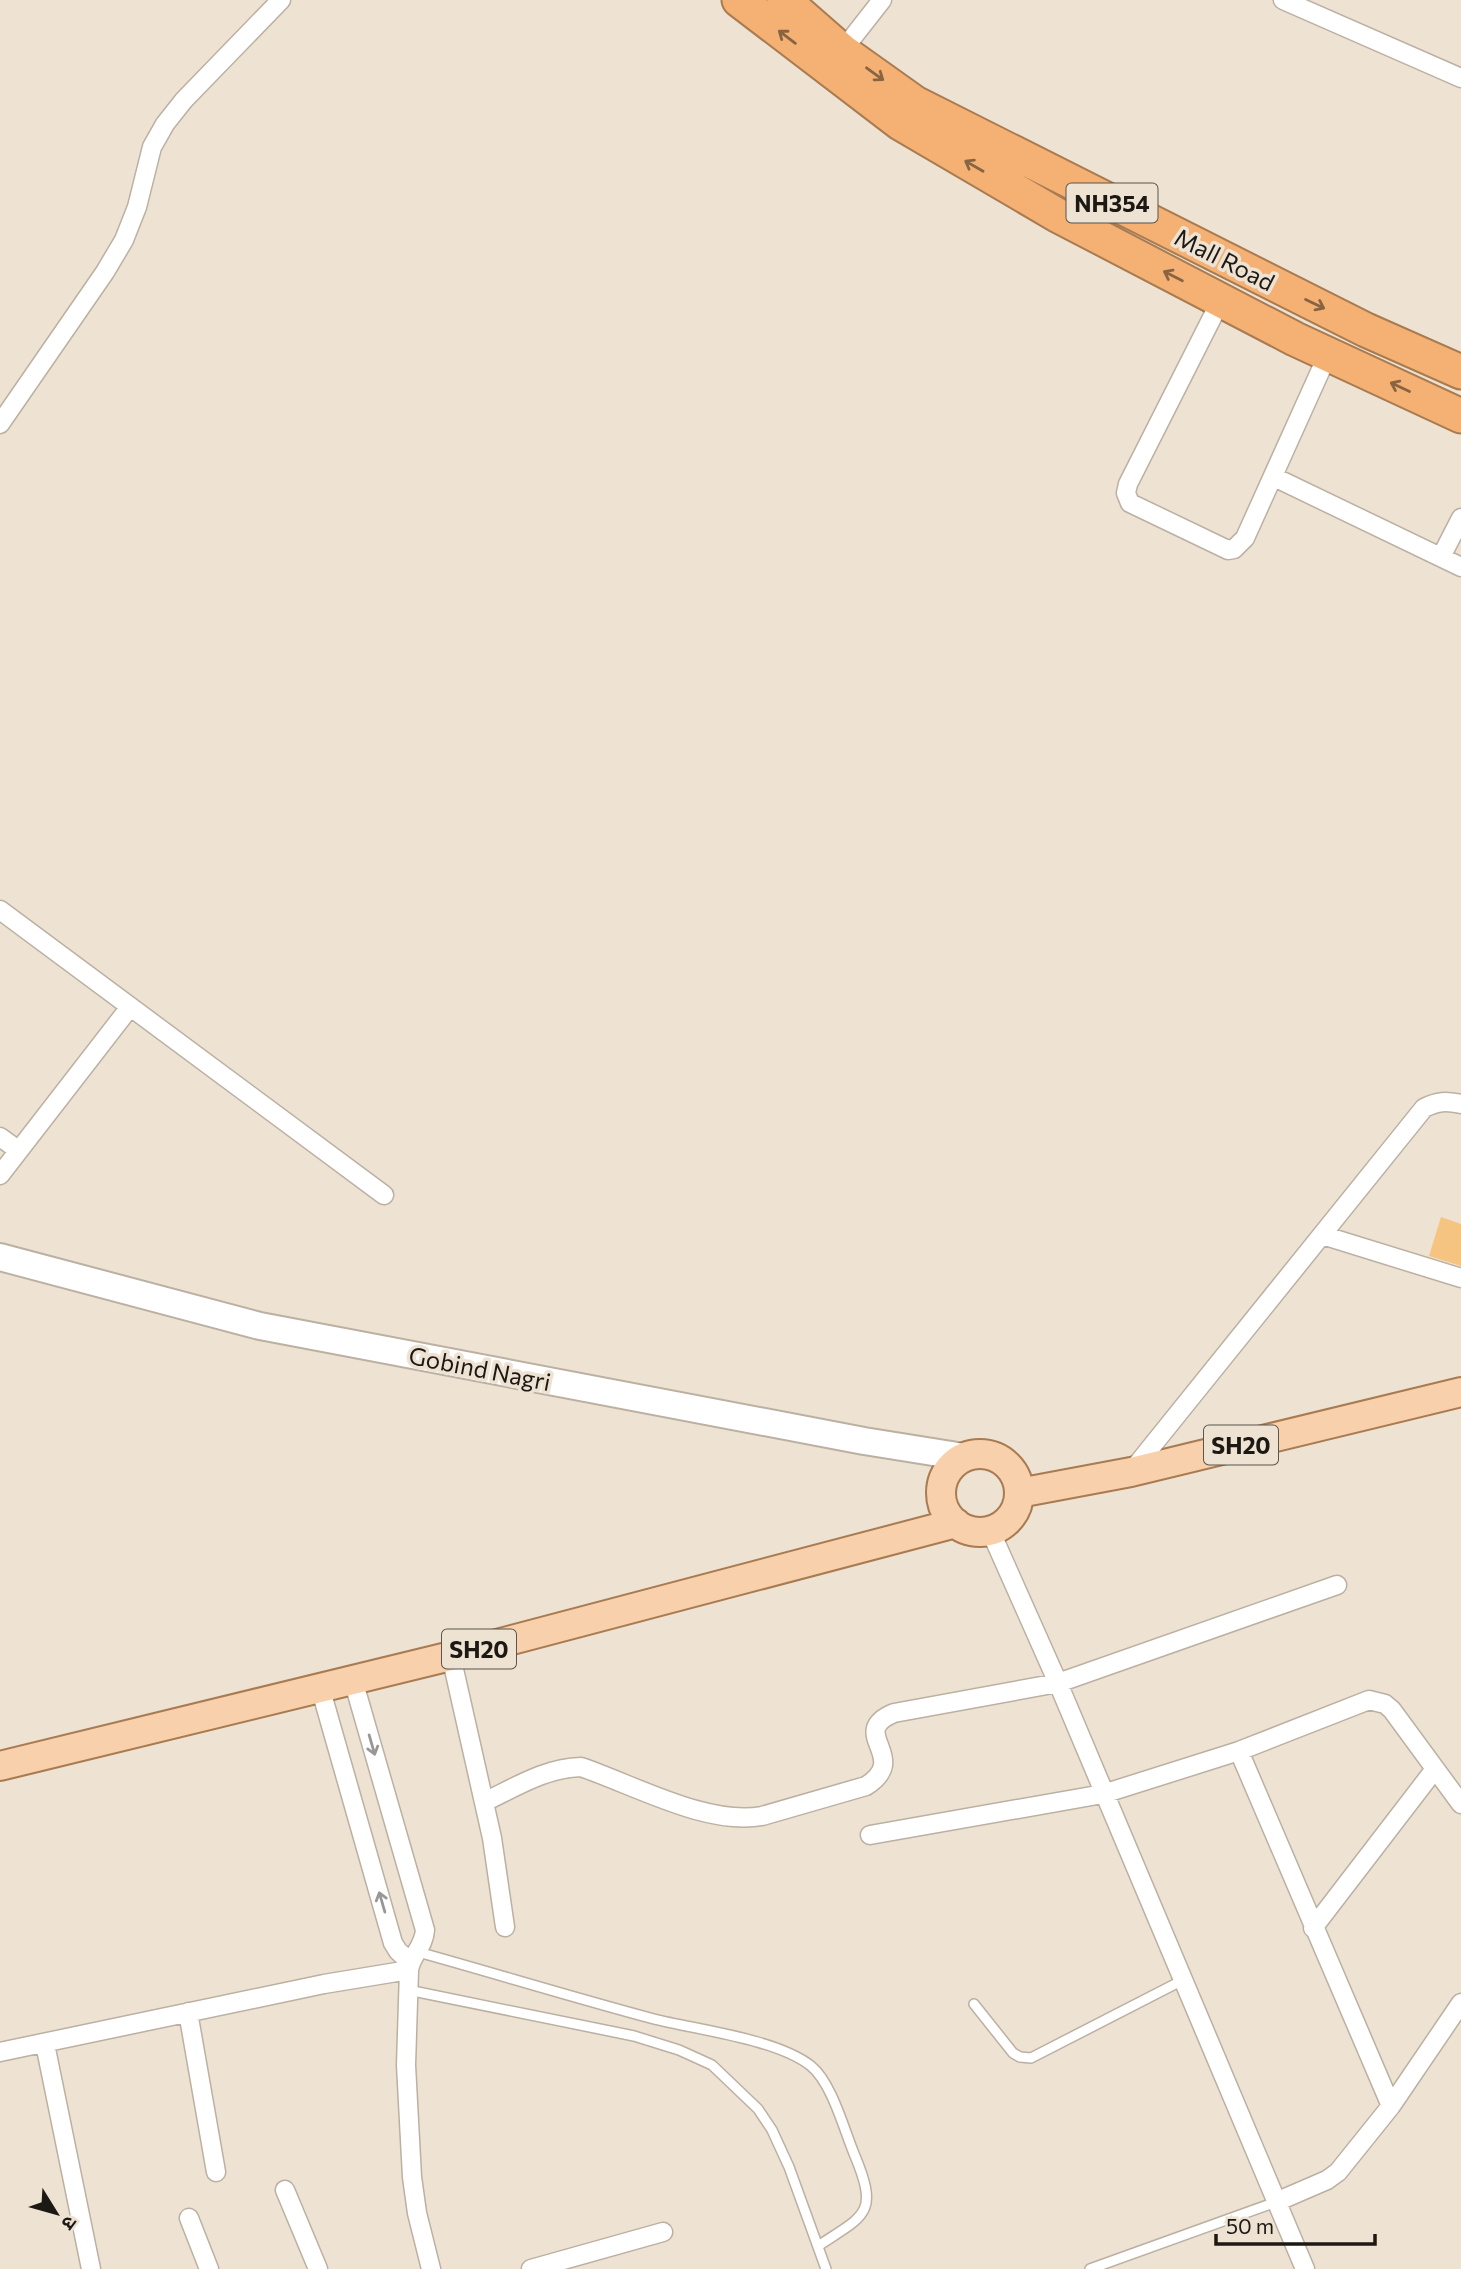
<svg xmlns="http://www.w3.org/2000/svg" width="1461" height="2269" font-family="Commissioner,'Noto Sans Devanagari',sans-serif">
  <style>
    .building { fill: #f6c481 }
    .lines { fill: none; stroke-linecap: round; stroke-linejoin: round }
    .lane-casing { stroke: #bbb0a2; stroke-width: 12 }
    .street-casing { stroke: #bbb0a2; stroke-width: 21 }
    .secondary-casing { stroke: #bbb0a2; stroke-width: 30 }
    .primary-casing { stroke: #a87b51; stroke-width: 32 }
    .highway-casing { stroke: #a87b51; stroke-width: 37 }
    .lane { stroke: #fff; stroke-width: 9 }
    .street { stroke: #fff; stroke-width: 18 }
    .secondary { stroke: #fff; stroke-width: 26 }
    .primary { stroke: #f8d0ab; stroke-width: 28 }
    .highway { stroke: #f4b173; stroke-width: 33 }
    .oneway { stroke: #886443 }
    .oneway2 { stroke: #999795 }
    .labels { text-anchor: middle; dominant-baseline: central; stroke-width: 7; stroke-linejoin: round; paint-order: stroke }
    .shield { fill: #eee2d3; stroke: #5b554d; stroke-width: 2 }
    .shield-label { font-size: 23px; font-weight: bold; fill: #1c1813 }
    .street-label { font-size: 24px; fill: #1c1813; stroke: #eee2d3 }
  </style>
  <rect width="100%" height="100%" fill="#eee2d3"/>
  <!-- building -->
  <path class="building" d="M 1441,1217 L 1461,1224 L 1461,1266 L 1429,1256 Z"/>
  <g class="lines">
    <!-- lane casing -->
    <g class="lane-casing">
      <path id="lane" d="M 418,1952 C 497,1974 575,1998 654,2019 C 698,2030 777,2039 811,2066 C 832,2083 844,2130 855,2156 C 879,2214 865,2215 818,2246
        M 408,1990 L 634,2036 L 679,2050 L 712,2065 L 758,2109 L 772,2130 L 789,2167 L 826,2269
        M 974,2004 L 1013,2053 L 1020,2057 L 1031,2058 L 1183,1980
        M 1090,2269 L 1276,2202"/>
    </g>
    <!-- street casing -->
    <g class="street-casing">
      <path id="street" d="M 1283,0 L 1461,78
        M 842,51 L 882,0
        M 1221,300 L 1128,484 L 1126,493 L 1130,503 L 1228,550 L 1234,549 L 1245,538 L 1328,354
        M 0,424 L 105,272 L 124,240 L 137,207 L 152,147 L 165,124 L 184,100 L 281,0
        M 1274,477 L 1461,567
        M 1441,557 L 1461,518
        M 0,910 L 384,1195
        M 0,1137 L 18,1150
        M 0,1175 L 130,1007
        M 1322,1235 L 1461,1278
        M 1131,1472 L 1424,1108 C 1438,1101 1446,1101 1461,1104
        M 990,1530 L 1058,1683 L 1305,2269
        M 451,1656 L 492,1838 L 505,1927
        M 353,1680 L 425,1930 C 424,1947 411,1955 409,1970 L 406,2065 L 412,2177 L 417,2213 L 431,2269
        M 320,1687 L 393,1943 L 398,1951 L 410,1962
        M 1239,1751 L 1391,2106
        M 484,1802 C 516,1787 545,1768 581,1767 C 634,1785 707,1826 762,1816 L 866,1786 C 912,1757 846,1733 894,1713 L 1058,1683 L 1337,1585
        M 870,1835 L 1103,1794 L 1239,1751 L 1369,1700 L 1385,1704 L 1392,1710 L 1461,1804
        M 1313,1928 L 1435,1769
        M 188,2012 L 216,2172
        M 45,2044 L 91,2269
        M 0,2052 L 324,1984 L 409,1970
        M 285,2190 L 318,2269
        M 1276,2202 L 1327,2180 L 1338,2172 L 1391,2106 L 1461,2003
        M 189,2218 L 209,2269
        M 531,2269 L 663,2232"/>
    </g>
    <!-- secondary casing -->
    <g class="secondary-casing">
      <path id="secondary" d="M 0,1257 L 260,1326 L 864,1441 L 964,1457"/>
    </g>
    <!-- primary casing -->
    <g class="primary-casing">
      <path id="primary" d="M941 1493a39 39 0 1 1 78 0a39 39 0 1 1-78 0Z
        M 1019,1493 L 1131,1472 L 1461,1392
        M 0,1766 L 451,1656 L 956,1523"/>
    </g>
    <!-- highway casing -->
    <g class="highway-casing">
      <path id="highway" d="M 739,0 L 900,123 L 1057,215 L 1295,339 L 1461,416
        M 784,0 L 842,51 L 915,103 L 1366,330 L 1461,372"/>
    </g>
    <!-- lane -->
    <use href="#lane" class="lane"/>
    <!-- street -->
    <use href="#street" class="street"/>
    <!-- secondary -->
    <use href="#secondary" class="secondary"/>
    <!-- primary -->
    <use href="#primary" class="primary"/>
    <!-- highway -->
    <use href="#highway" class="highway"/>
  </g>
  <!-- one-way arrows -->
  <defs><path id="oneway-shaft" d="M-6 0H5M1.5-3L5.5 0L1.5 3" fill="none" stroke-width="1.6" stroke-linecap="round" stroke-linejoin="round" transform="scale(1.75)"/></defs>
  <g class="oneway">
    <use href="#oneway-shaft" transform="translate(787 37) rotate(-143)"/>
    <use href="#oneway-shaft" transform="translate(875 74) rotate(36)"/>
    <use href="#oneway-shaft" transform="translate(974 166) rotate(-150)"/>
    <use href="#oneway-shaft" transform="translate(1173 276) rotate(-153)"/>
    <use href="#oneway-shaft" transform="translate(1315 304) rotate(26)"/>
    <use href="#oneway-shaft" transform="translate(1400 387) rotate(-155)"/>
  </g>
  <g class="oneway2">
    <use href="#oneway-shaft" transform="translate(372 1745) rotate(74)"/>
    <use href="#oneway-shaft" transform="translate(382 1902) rotate(-106)"/>
  </g>
  <g class="labels">
    <!-- shield labels -->
    <g class="shield">
      <rect x="1066.5" y="183.5" width="91" height="39" rx="5"/>
      <rect x="1204" y="1425.5" width="74" height="39" rx="5"/>
      <rect x="442" y="1629.5" width="74" height="39" rx="5"/>
    </g>
    <g class="shield-label">
      <text x="1112" y="203">NH354</text>
      <text x="1241" y="1445">SH20</text>
      <text x="479" y="1649">SH20</text>
    </g>
    <!-- street labels -->
    <g class="street-label">
      <text transform="translate(1225 259) rotate(27)">Mall Road</text>
      <text transform="translate(480 1368) rotate(11)">Gobind Nagri</text>
    </g>
  </g>
  <!-- north arrow -->
  <g transform="translate(56 2213) rotate(127)" stroke="#eee2d3" stroke-width="5" paint-order="stroke">
  <path d="M0-5L12 26L0 18L-12 26Z" fill="#1c1813"/>
  <text y="-10" font-size="19" font-weight="bold" text-anchor="middle" fill="#1c1813">उ</text>
  </g>
  <!-- scale -->
  <path d="M1216 2234v10h159v-10" fill="none" stroke="#1c1813" stroke-width="3.5"/>
  <text x="1226" y="2234" font-size="21" fill="#1c1813" stroke="#eee2d3" stroke-width="5" paint-order="stroke">50 m</text>
</svg>
